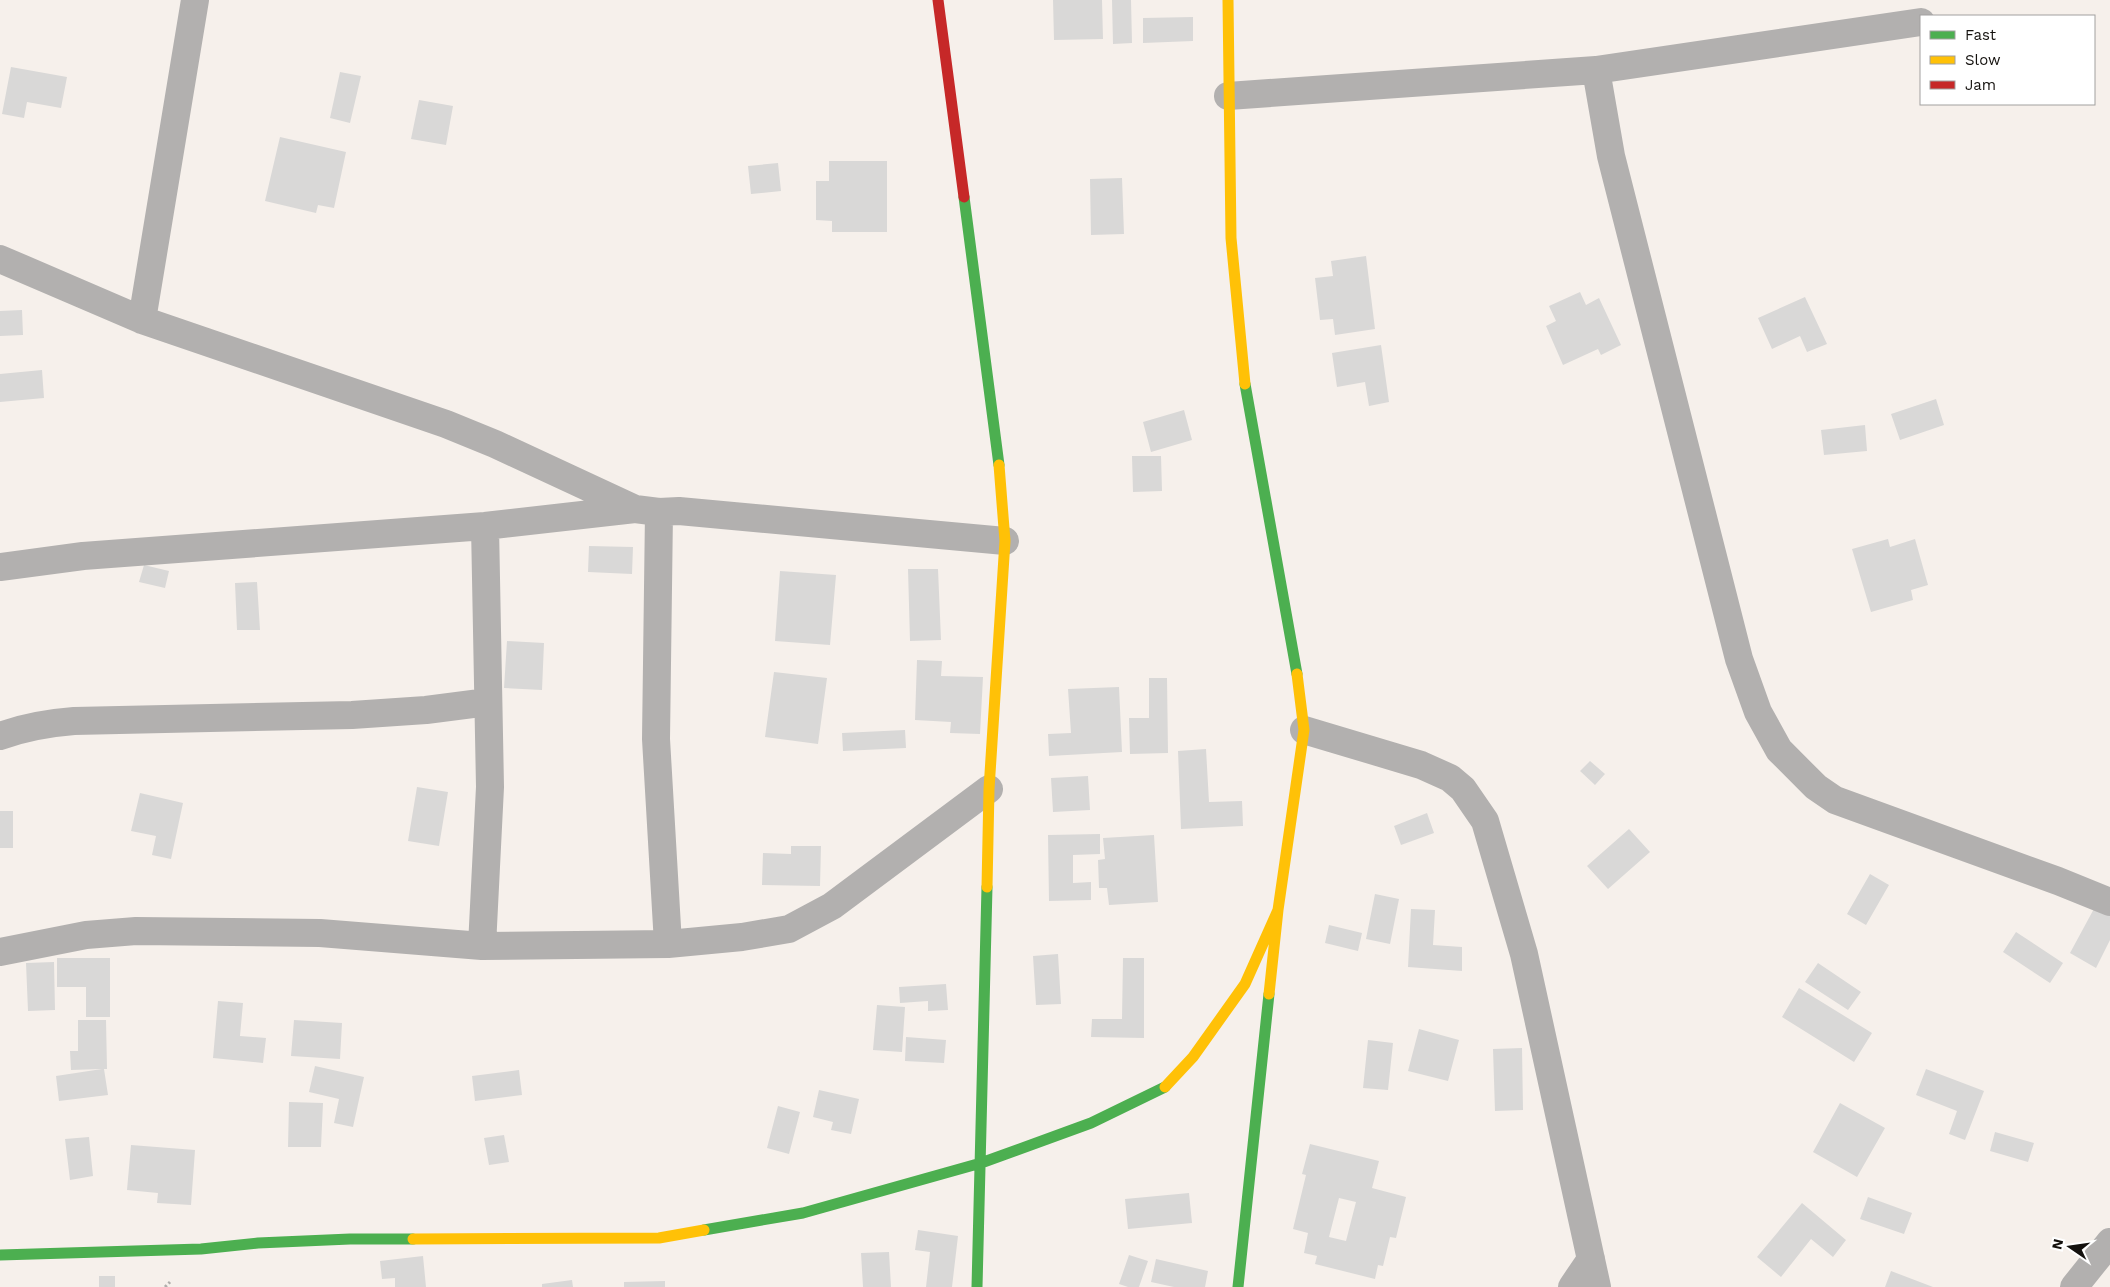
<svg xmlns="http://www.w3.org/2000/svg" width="2110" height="1287" font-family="'Work Sans',sans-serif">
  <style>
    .building { fill: #d9d8d7; fill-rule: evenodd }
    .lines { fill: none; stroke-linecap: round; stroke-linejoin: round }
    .path { stroke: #afadab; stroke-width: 3; stroke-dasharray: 2.5 2.5; stroke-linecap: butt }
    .street { stroke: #b2b0af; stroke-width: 28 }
    .fast { stroke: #4caf50; stroke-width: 11 }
    .slow { stroke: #ffc107; stroke-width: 11 }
    .jam { stroke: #c62828; stroke-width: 11 }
  </style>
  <rect width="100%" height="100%" fill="#f6f0eb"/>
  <!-- building -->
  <path class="building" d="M 1053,0 L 1102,0 L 1103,39 L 1054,40 Z
    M 1112,0 L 1131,0 L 1132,43 L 1113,44 Z
    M 1193,17 L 1193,41 L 1143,43 L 1143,18 Z
    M 11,67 L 67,77 L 61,108 L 27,102 L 24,118 L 2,114 Z
    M 340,72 L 361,76 L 350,123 L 330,118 Z
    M 419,100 L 453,106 L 446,145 L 411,139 Z
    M 280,137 L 346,152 L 334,208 L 318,205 L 316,213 L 265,201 Z
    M 829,161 L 887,161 L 887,232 L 832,232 L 832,221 L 816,220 L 816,181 L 829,181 Z
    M 778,163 L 781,191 L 751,194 L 748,166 Z
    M 1122,178 L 1124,234 L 1091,235 L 1090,179 Z
    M 1366,256 L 1375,329 L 1335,335 L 1333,319 L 1320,320 L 1315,278 L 1333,276 L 1331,261 Z
    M 1580,292 L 1586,305 L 1599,298 L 1621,345 L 1601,355 L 1598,349 L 1563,365 L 1546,326 L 1556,321 L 1549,306 Z
    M 1805,297 L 1827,344 L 1807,352 L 1800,336 L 1772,349 L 1758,318 Z
    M 22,310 L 23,335 L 0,336 L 0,311 Z
    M 1381,345 L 1389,402 L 1369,406 L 1365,382 L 1337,387 L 1332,353 Z
    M 42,370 L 44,398 L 0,402 L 0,374 Z
    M 1936,399 L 1944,425 L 1900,440 L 1891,414 Z
    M 1184,410 L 1192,440 L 1151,452 L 1143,422 Z
    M 1865,425 L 1867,451 L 1824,455 L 1821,430 Z
    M 1132,456 L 1161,456 L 1162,491 L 1133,492 Z
    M 1888,539 L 1890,547 L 1915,539 L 1928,585 L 1911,590 L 1913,600 L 1871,612 L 1852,549 Z
    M 589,546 L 633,547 L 632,574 L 588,572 Z
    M 144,565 L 169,571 L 165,588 L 139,582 Z
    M 908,569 L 938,569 L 941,640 L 910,641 Z
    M 780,571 L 836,575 L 830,645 L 775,641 Z
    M 257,582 L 260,630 L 237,630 L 235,583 Z
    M 507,641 L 544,643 L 542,690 L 504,688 Z
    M 917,660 L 942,661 L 941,676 L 983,677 L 980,734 L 950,733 L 951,722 L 915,720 Z
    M 774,672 L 827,678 L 818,744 L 765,737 Z
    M 1149,678 L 1167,678 L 1168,753 L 1130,754 L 1129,718 L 1149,718 Z
    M 1119,687 L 1122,752 L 1049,756 L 1048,734 L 1071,733 L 1068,689 Z
    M 905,730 L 906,748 L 843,751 L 842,733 Z
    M 1206,749 L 1209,802 L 1242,801 L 1243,826 L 1181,829 L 1178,751 Z
    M 1590,761 L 1605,774 L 1595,785 L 1580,771 Z
    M 1088,776 L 1090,810 L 1053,812 L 1051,778 Z
    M 417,787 L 448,792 L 439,846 L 408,841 Z
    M 140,793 L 183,803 L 171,859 L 152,855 L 156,836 L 131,831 Z
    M 0,811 L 13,811 L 13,848 L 0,848 Z
    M 1427,813 L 1434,833 L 1401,845 L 1394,826 Z
    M 1629,829 L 1650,852 L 1608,889 L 1587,866 Z
    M 1100,834 L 1100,854 L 1073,855 L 1073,883 L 1091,882 L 1091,900 L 1049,901 L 1048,835 Z
    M 1154,835 L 1158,902 L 1109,905 L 1107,888 L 1099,888 L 1098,860 L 1105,859 L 1103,838 Z
    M 791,846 L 821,846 L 820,886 L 762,885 L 763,853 L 791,854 Z
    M 1870,874 L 1889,885 L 1866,925 L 1847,914 Z
    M 1375,894 L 1399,899 L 1390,944 L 1366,939 Z
    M 2096,905 L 2110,912 L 2110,940 L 2096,968 L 2070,953 Z
    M 1411,909 L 1435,910 L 1433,945 L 1462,947 L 1462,971 L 1408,967 Z
    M 1329,925 L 1362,933 L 1358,951 L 1325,943 Z
    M 2016,932 L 2063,963 L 2050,983 L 2003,952 Z
    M 1058,954 L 1061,1004 L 1036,1005 L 1033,956 Z
    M 57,958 L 110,958 L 110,1017 L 86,1017 L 86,987 L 57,987 Z
    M 1123,958 L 1144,958 L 1144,1038 L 1091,1037 L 1092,1019 L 1122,1019 Z
    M 54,962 L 55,1010 L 28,1011 L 26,963 Z
    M 1818,963 L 1861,992 L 1848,1010 L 1805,982 Z
    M 946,984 L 948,1010 L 928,1011 L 928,1001 L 900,1003 L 899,987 Z
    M 1799,988 L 1872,1033 L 1854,1062 L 1782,1017 Z
    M 218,1001 L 243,1003 L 240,1036 L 266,1038 L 263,1063 L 213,1058 Z
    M 877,1005 L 905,1007 L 902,1052 L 873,1050 Z
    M 78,1020 L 106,1020 L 107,1069 L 104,1069 L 108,1095 L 59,1101 L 56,1076 L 102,1069 L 71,1070 L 70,1051 L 78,1051 Z
    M 294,1020 L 342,1023 L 340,1059 L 291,1056 Z
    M 1419,1029 L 1459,1040 L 1448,1081 L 1408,1071 Z
    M 906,1037 L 946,1040 L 944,1063 L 905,1061 Z
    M 1368,1040 L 1393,1043 L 1388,1090 L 1363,1088 Z
    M 1522,1048 L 1523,1110 L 1495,1111 L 1493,1049 Z
    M 315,1066 L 364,1077 L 353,1127 L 334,1123 L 339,1099 L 309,1092 Z
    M 1926,1069 L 1984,1091 L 1965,1140 L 1949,1134 L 1957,1111 L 1916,1095 Z
    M 519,1070 L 522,1095 L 475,1101 L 472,1076 Z
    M 819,1090 L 859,1099 L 851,1134 L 831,1130 L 833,1122 L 813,1117 Z
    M 289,1102 L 323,1103 L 321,1147 L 288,1147 Z
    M 1840,1103 L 1885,1128 L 1857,1177 L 1813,1152 Z
    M 778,1106 L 800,1112 L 789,1154 L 767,1148 Z
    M 1995,1132 L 2034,1143 L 2028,1162 L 1990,1151 Z
    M 504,1135 L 509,1162 L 489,1165 L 484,1138 Z
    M 89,1137 L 93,1176 L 70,1180 L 65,1139 Z
    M 1310,1144 L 1379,1161 L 1372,1188 L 1406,1197 L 1396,1238 L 1390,1237 L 1383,1266 L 1378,1265 L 1375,1279 L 1315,1264 L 1317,1256 L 1304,1253 L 1308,1233 L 1293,1229 L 1306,1175 L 1302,1174 ZM 1339,1198 L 1356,1202 L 1346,1241 L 1329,1237 Z
    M 131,1145 L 195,1150 L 191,1205 L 157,1203 L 158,1193 L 127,1190 Z
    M 1189,1193 L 1192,1223 L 1128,1229 L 1125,1199 Z
    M 1868,1197 L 1912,1213 L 1904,1234 L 1860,1219 Z
    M 1802,1203 L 1846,1240 L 1833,1257 L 1811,1239 L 1781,1277 L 1757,1257 Z
    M 918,1230 L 958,1236 L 952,1287 L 926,1287 L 930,1252 L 915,1250 Z
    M 889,1252 L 891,1287 L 863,1287 L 861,1253 Z
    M 1129,1255 L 1148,1261 L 1139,1287 L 1128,1287 L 1119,1284 Z
    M 423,1256 L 426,1287 L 395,1287 L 395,1278 L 382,1279 L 380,1261 Z
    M 1156,1259 L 1208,1271 L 1205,1287 L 1174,1287 L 1151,1282 Z
    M 1891,1271 L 1933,1287 L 1885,1287 Z
    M 99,1276 L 115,1276 L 115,1287 L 99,1287 Z
    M 572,1280 L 573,1287 L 542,1287 L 542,1284 Z
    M 665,1281 L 665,1287 L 624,1287 L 624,1282 Z"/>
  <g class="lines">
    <!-- path -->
    <path class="path" d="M 165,1287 L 170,1282"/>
    <!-- street -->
    <path class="street" d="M 1596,70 L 1611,156 L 1739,659 L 1758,712 L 1779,750 L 1816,787 L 1835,800 L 2058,881 L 2110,902
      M 1228,96 L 1596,70 L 1921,22
      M 0,259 L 142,320 L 446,424 L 495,444 L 635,509
      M 142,320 L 195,0
      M 659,512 L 656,739 L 668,944
      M 0,567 L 83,556 L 485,526 L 635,509 L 659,512 L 679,511 L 1005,541
      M 1304,730 L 1421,765 L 1450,778 L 1463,789 L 1485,821 L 1524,954 L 1597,1287
      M 0,736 C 25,727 48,723 74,721 L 352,715 L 426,710 L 488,702
      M 482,946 L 490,787 L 485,526
      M 0,952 L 86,935 L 136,931 L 320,933 L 482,946 L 668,944 L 742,937 L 789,929 L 832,906 L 989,789
      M 1572,1287 L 1591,1259
      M 2074,1287 L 2110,1242"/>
    <!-- fast -->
    <path class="fast" d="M 964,197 L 999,465
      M 1245,384 L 1297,674
      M 704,1230 L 803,1213 L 981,1163 L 1091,1123 L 1165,1087
      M 0,1255 L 201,1249 L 258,1243 L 350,1239 L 413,1239
      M 977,1287 L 987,887
      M 1238,1287 L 1269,994"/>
    <!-- slow -->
    <path class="slow" d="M 1228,0 L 1231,238 L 1245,384
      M 987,887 L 989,789 L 1005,541 L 999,465
      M 1269,994 L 1278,910 L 1304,730 L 1297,674
      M 1165,1087 L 1193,1057 L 1245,984 L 1278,910
      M 413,1239 L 659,1238 L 704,1230"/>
    <!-- jam -->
    <path class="jam" d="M 938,0 L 964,197"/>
  </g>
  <!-- legend -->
  <rect x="1920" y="15" width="175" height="90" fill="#ffffff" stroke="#a1a09f"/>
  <rect x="1930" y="31" width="25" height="8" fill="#4caf50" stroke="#a1a09f"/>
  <text x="1965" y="40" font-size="15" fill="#14110e">Fast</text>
  <rect x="1930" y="56" width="25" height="8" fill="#ffc107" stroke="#a1a09f"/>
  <text x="1965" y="65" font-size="15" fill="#14110e">Slow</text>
  <rect x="1930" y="81" width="25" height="8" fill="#c62828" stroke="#a1a09f"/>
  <text x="1965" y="90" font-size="15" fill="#14110e">Jam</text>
  <!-- north arrow -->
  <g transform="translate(2070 1247) rotate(283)" stroke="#ffffff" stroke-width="4" paint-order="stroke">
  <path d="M0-4L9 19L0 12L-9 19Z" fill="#14110e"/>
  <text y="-8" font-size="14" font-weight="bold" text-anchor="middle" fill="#14110e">N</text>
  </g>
</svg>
